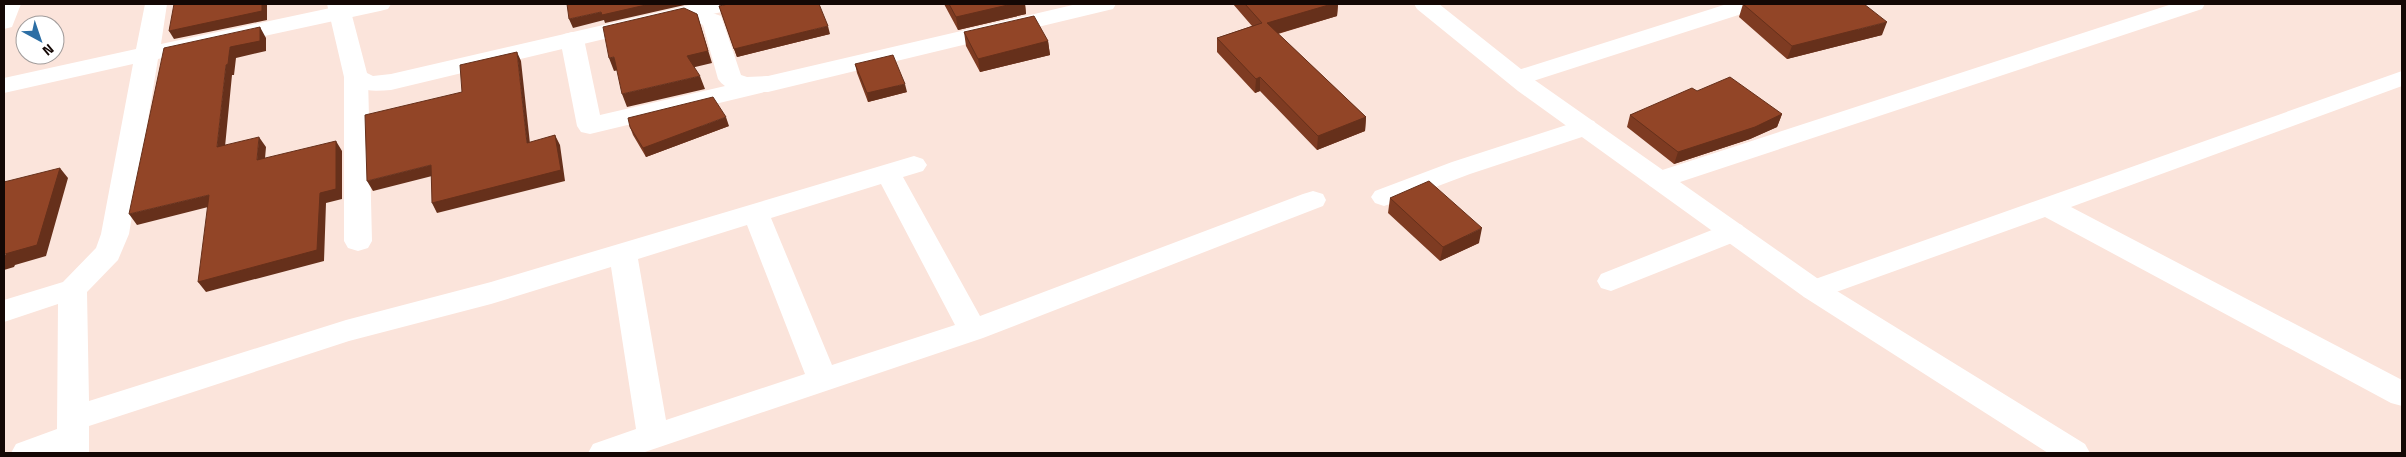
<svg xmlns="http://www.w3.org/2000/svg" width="2406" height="457" font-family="'Titillium Web',sans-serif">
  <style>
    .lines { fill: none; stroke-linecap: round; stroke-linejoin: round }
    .minor { fill: #fff; fill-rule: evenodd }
    .tertiary { fill: #fff; fill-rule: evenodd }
    .wall { fill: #7e3b22 }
    .shaded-wall { fill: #66301b }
    .building { fill: #924527; stroke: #66301b }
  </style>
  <rect width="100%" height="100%" fill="#fbe4db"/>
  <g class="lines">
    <!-- minor -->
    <path class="minor" d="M 4,4 L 21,4 L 12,27 L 4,29 Z
      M 145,4 L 167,4 L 161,44 L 349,4 L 391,4 L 388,9 L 380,11 L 158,59 L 129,234 L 118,260 L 87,292 L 89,401 L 346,320 L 491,282 L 914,156 L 923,159 L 927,165 L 923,171 L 903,177 L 980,316 L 1303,194 L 1313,191 L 1323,194 L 1326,200 L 1323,206 L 983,338 L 642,453 L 588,453 L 593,444 L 636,429 L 611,267 L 491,304 L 349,341 L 89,426 L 89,453 L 11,453 L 16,444 L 57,429 L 58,304 L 4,322 L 4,300 L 63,282 L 96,248 L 101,234 L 133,64 L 4,93 L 4,78 L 136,49 ZM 881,184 L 955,325 L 832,365 L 771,218 ZM 747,225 L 805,374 L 666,420 L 638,259 Z
      M 696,4 L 738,4 L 735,9 L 690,19 L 682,17 L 679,12 L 682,7 Z
      M 1727,4 L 1760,4 L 1757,9 L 1527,83 L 1518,85 L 1509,83 L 1506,78 L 1509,73 Z
      M 2172,4 L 2205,4 L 2202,9 L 1668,186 L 1659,189 L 1650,186 L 1646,180 L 1650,174 Z
      M 572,32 L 580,34 L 584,39 L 600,115 L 768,76 L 777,79 L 780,84 L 777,89 L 590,134 L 581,132 L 577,126 L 560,39 L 564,34 Z
      M 356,70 L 365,72 L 368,77 L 372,241 L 368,248 L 358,251 L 348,248 L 344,241 L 344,77 L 347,72 Z
      M 2402,71 L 2402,86 L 2071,207 L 2402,380 L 2402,406 L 2391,403 L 2045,217 L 1814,300 L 1804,297 L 1800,290 L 1804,283 Z
      M 1585,119 L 1594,121 L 1598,127 L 1594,133 L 1470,174 L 1393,203 L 1384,206 L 1375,203 L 1371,197 L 1375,191 L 1452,162 Z
      M 1732,222 L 1742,225 L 1746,232 L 1742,239 L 1611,291 L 1601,288 L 1597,281 L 1601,274 Z"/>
    <!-- tertiary -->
    <path class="tertiary" d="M 327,4 L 349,4 L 367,73 L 373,76 L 391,74 L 690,5 L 721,16 L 741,75 L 747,77 L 768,76 L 1077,4 L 1116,4 L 1113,9 L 768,92 C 751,92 729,95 718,79 L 703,25 L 688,19 L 391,90 C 374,91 355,93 344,77 Z
      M 1414,4 L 1439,4 L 1536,81 L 1824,283 L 2085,444 L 2090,453 L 2048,453 L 1804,297 L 1518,91 L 1417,9 Z"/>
  </g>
  <!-- wall -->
  <path class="wall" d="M 944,4 L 1025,4 L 1026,14 L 958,30 Z
    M 1233,4 L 1338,4 L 1337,16 L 1278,34 L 1366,117 L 1365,131 L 1317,150 L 1260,91 L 1255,93 L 1217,52 L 1217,38 L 1252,26 Z
    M 1743,4 L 1882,35 L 1787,59 L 1739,17 Z
    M 719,6 L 830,34 L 737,57 Z
    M 964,32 L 1048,41 L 1050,55 L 980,72 L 966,46 Z
    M 855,64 L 907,92 L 868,102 L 857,73 Z
    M 1697,91 L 1782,114 L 1777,127 L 1750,139 L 1674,164 L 1627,127 L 1630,115 Z
    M 729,126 L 646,157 L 633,135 L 630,127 Z
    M 1390,198 L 1479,243 L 1440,261 L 1388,213 Z"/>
  <!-- shaded-wall -->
  <path class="shaded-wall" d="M 262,4 L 267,4 L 267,20 L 174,39 L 169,31 Z
    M 650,4 L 689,4 L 605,23 L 604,20 L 573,28 L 569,19 L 601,12 Z
    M 1012,4 L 1025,4 L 1026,14 L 958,30 L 956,17 Z
    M 1332,4 L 1338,4 L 1337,16 L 1266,37 L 1267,23 Z
    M 697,14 L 712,63 L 691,68 L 687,56 Z
    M 1887,22 L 1882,35 L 1787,59 L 1792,46 Z
    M 828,26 L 830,34 L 737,57 L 734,49 Z
    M 260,27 L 266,38 L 266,51 L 236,58 L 234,75 L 232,75 L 224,157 L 217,147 L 226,65 L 230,47 Z
    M 1048,41 L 1050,55 L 980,72 L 978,59 Z
    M 517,52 L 521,61 L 531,153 L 527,143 Z
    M 614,57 L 619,70 L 614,71 L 609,58 Z
    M 700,76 L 705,89 L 627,107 L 622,94 Z
    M 1260,77 L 1260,91 L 1255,93 L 1256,79 Z
    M 905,84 L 907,92 L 868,102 L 867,93 Z
    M 1782,114 L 1777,127 L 1750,139 L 1674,164 L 1678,152 Z
    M 726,117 L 729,126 L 646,157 L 643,148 Z
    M 1366,117 L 1365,131 L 1317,150 L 1318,136 Z
    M 555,135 L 560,145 L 565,181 L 437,213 L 432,203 Z
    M 259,137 L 266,147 L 264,170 L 257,160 Z
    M 336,141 L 342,151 L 342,199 L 326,203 L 324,261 L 206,292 L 198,282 L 320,193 Z
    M 431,165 L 436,175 L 373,191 L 367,181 Z
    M 60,168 L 68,178 L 46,256 L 15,265 L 14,267 L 4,270 L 4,257 Z
    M 209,195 L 216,205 L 137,225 L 129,214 Z
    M 1482,228 L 1479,243 L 1440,261 L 1443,247 Z"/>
  <!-- building -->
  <path class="building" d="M 174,4 L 262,4 L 262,11 L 169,31 Z
    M 567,4 L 650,4 L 602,15 L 601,12 L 569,19 Z
    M 728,4 L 819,4 L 828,26 L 734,49 L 719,6 Z
    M 949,4 L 1012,4 L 956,17 Z
    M 1245,4 L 1332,4 L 1267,23 L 1366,117 L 1318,136 L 1260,77 L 1256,79 L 1217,38 L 1262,23 Z
    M 1743,4 L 1864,4 L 1887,22 L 1792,46 Z
    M 684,8 L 697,14 L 708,51 L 687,56 L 700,76 L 622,94 L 614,57 L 609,58 L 603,27 Z
    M 1034,16 L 1048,41 L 978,59 L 964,32 Z
    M 260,27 L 260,41 L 230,47 L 228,64 L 226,65 L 217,147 L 259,137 L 257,160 L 336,141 L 336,189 L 320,193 L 317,250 L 198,282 L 209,195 L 129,214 L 164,48 Z
    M 517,52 L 527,143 L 555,135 L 561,170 L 432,203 L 431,165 L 367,181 L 365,115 L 462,92 L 460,65 Z
    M 893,55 L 905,84 L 867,93 L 855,64 Z
    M 1730,77 L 1782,114 L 1755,127 L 1678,152 L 1630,115 L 1692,88 L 1697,91 Z
    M 713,97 L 726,117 L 643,148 L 630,127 L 628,118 Z
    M 60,168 L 37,245 L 5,254 L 5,257 L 4,257 L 4,182 Z
    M 1429,181 L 1482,228 L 1443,247 L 1390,198 Z"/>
  <!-- border -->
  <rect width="2406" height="457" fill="none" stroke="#140805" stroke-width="10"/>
  <!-- north arrow -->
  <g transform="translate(40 40) rotate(140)"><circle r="24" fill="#ffffff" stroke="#a19c9b"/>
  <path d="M0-4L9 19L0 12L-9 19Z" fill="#2c6ea4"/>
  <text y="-8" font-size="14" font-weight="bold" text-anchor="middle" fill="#140805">N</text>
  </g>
</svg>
